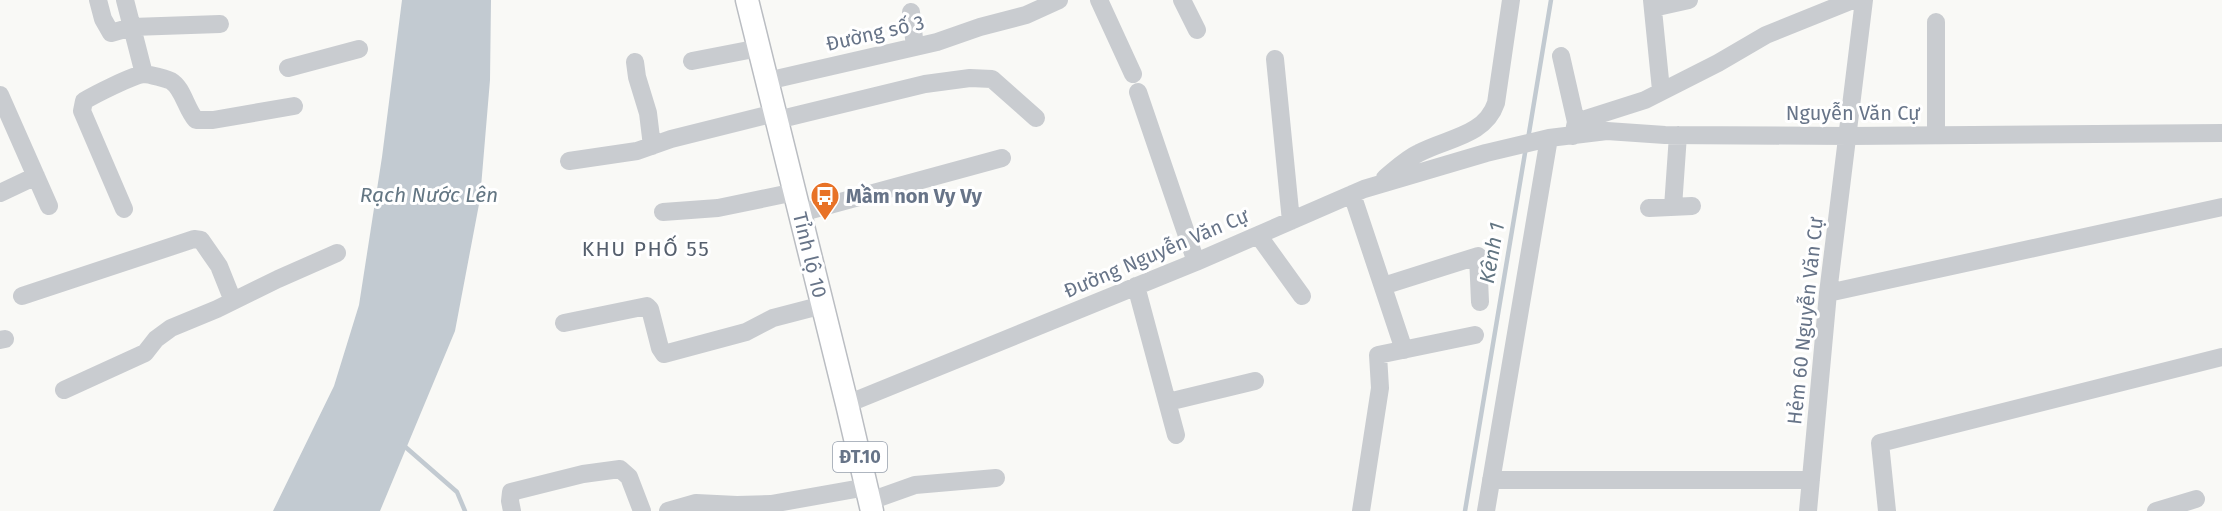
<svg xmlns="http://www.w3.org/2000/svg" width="2222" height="511" font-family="'Fira Sans',sans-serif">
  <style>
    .water { fill: #c2cad1 }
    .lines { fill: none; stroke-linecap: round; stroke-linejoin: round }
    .stream { stroke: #c2cad1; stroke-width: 4.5 }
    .major-casing { stroke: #babdc2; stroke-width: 25 }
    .minor { stroke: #c9ccd0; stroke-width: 18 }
    .major { stroke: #fff; stroke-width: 22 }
    .labels { text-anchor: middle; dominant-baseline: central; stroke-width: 6; stroke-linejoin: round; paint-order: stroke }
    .shield { fill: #fff; stroke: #959eac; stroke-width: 1.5 }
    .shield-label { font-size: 18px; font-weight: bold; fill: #677488 }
    .street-label { font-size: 20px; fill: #677488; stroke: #fff }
    .poi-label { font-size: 20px; font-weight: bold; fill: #677488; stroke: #fff; text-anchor: start }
    .water-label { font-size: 21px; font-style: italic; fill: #637683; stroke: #fff }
    .neighbourhood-label { font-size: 21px; letter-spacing: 1.5px; fill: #555f6d; stroke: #fff }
  </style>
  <rect width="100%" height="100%" fill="#f9f9f6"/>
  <!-- water -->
  <path class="water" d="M 402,0 L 491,0 L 490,80 L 480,199 L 455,331 L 380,511 L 273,511 L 334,386 L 359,305 L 382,157 Z"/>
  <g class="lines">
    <!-- stream -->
    <path class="stream" d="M 1528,139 L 1551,0
      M 402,444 L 457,492 L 465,511
      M 1465,511 L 1526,147"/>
    <!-- major casing -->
    <g class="major-casing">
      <path id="major" d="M 747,0 L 847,404 L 872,511"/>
    </g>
    <!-- minor -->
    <path class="minor" d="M 98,0 L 103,19 L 111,33 L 132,27 L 220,24
      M 125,0 L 144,74
      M 1099,0 L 1133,74
      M 1182,0 L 1197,30
      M 1652,0 L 1661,90
      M 1653,8 L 1689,0
      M 911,12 L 915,47
      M 1936,22 L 1936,135
      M 1561,56 L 1576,122
      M 1275,59 L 1291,221
      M 692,61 L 759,48
      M 635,62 L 637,77 L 648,113 L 652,146
      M 288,68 L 359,49
      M 767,81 L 937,42 L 980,27 L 1026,15 L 1059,0
      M 1138,92 L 1196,262
      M 0,95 L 49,206
      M 777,120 L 925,84 L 970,78 L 992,79 L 1036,118
      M 1573,136 L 1576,122 L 1645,100 L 1718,63 L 1766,35 L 1853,0
      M 569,161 L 637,151 L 671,139 L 775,113
      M 1385,178 C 1396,169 1406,159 1419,153 C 1447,138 1485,136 1496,103 L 1511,0
      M 0,193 L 36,176
      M 1352,194 L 1404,350
      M 1673,207 L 1678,135
      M 1649,208 L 1692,206
      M 124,209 L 82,111 L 84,101 C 94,95 133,75 144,74 C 147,74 169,79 171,81 C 183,88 186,109 196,120 L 213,120 L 294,106
      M 663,212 L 718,208 L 795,192
      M 800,213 L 1002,158
      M 1258,235 L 1302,296
      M 1136,286 L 1176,435
      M 1383,286 L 1478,256 L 1480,302
      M 1828,293 L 2222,207
      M 22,296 L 194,239 L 201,240 L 219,266 L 233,301
      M 564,323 L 647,306 L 650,309 L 660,348 L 664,354 L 746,332 L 773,318 L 823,305
      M 0,340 L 5,339
      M 64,390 L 145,353 L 156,339 L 171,328 L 217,309 L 278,279 L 337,253
      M 1168,402 L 1255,381
      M 847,404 L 1196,262 L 1364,189 L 1486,153 L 1549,138 L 1607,131 L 1665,135 L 1849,136 L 2222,133
      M 1491,480 L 1811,480
      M 870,501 L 915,485 L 996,478
      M 512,511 L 510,501 L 511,492 L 583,474 L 620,469 L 629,477 L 642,511
      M 668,511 L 696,503 L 737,505 L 771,504 L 867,487
      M 1361,511 L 1380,388 L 1378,355 L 1475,335
      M 1486,511 L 1549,138
      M 1808,511 L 1828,293 L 1864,0
      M 1887,511 L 1880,443 L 2222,357
      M 2156,511 L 2196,499"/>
    <!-- major -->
    <use href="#major" class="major"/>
  </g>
  <!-- icons -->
  <defs>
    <g id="bus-pin" transform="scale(1.5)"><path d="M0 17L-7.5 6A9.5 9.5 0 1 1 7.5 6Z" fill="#e87227" stroke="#fff"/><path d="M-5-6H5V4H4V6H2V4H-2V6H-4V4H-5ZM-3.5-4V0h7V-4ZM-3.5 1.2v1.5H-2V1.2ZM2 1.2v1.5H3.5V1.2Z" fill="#fff"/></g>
  </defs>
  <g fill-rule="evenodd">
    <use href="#bus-pin" x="825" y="196"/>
  </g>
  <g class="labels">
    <!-- shield labels -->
    <rect class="shield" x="833" y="442" width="54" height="30" rx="4.5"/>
    <g class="shield-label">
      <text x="860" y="457">ĐT.10</text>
    </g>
    <!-- street labels -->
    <g class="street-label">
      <text transform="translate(875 33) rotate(-13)">Đường số 3</text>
      <text x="1853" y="113">Nguyễn Văn Cự</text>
      <text transform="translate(1156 253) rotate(-23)">Đường Nguyễn Văn Cự</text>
      <text transform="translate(810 255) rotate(76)">Tỉnh lộ 10</text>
      <text transform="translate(1805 321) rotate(-84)">Hẻm 60 Nguyễn Văn Cự</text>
    </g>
    <!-- poi labels -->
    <g class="poi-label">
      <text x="846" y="196">Mầm non Vy Vy</text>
    </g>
    <!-- water labels -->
    <g class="water-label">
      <text x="429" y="195">Rạch Nước Lên</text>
      <text transform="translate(1492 253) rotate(-80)">Kênh 1</text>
    </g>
    <!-- neighbourhood labels -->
    <g class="neighbourhood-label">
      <text x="646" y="249">KHU PHỐ 55</text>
    </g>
  </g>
</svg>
